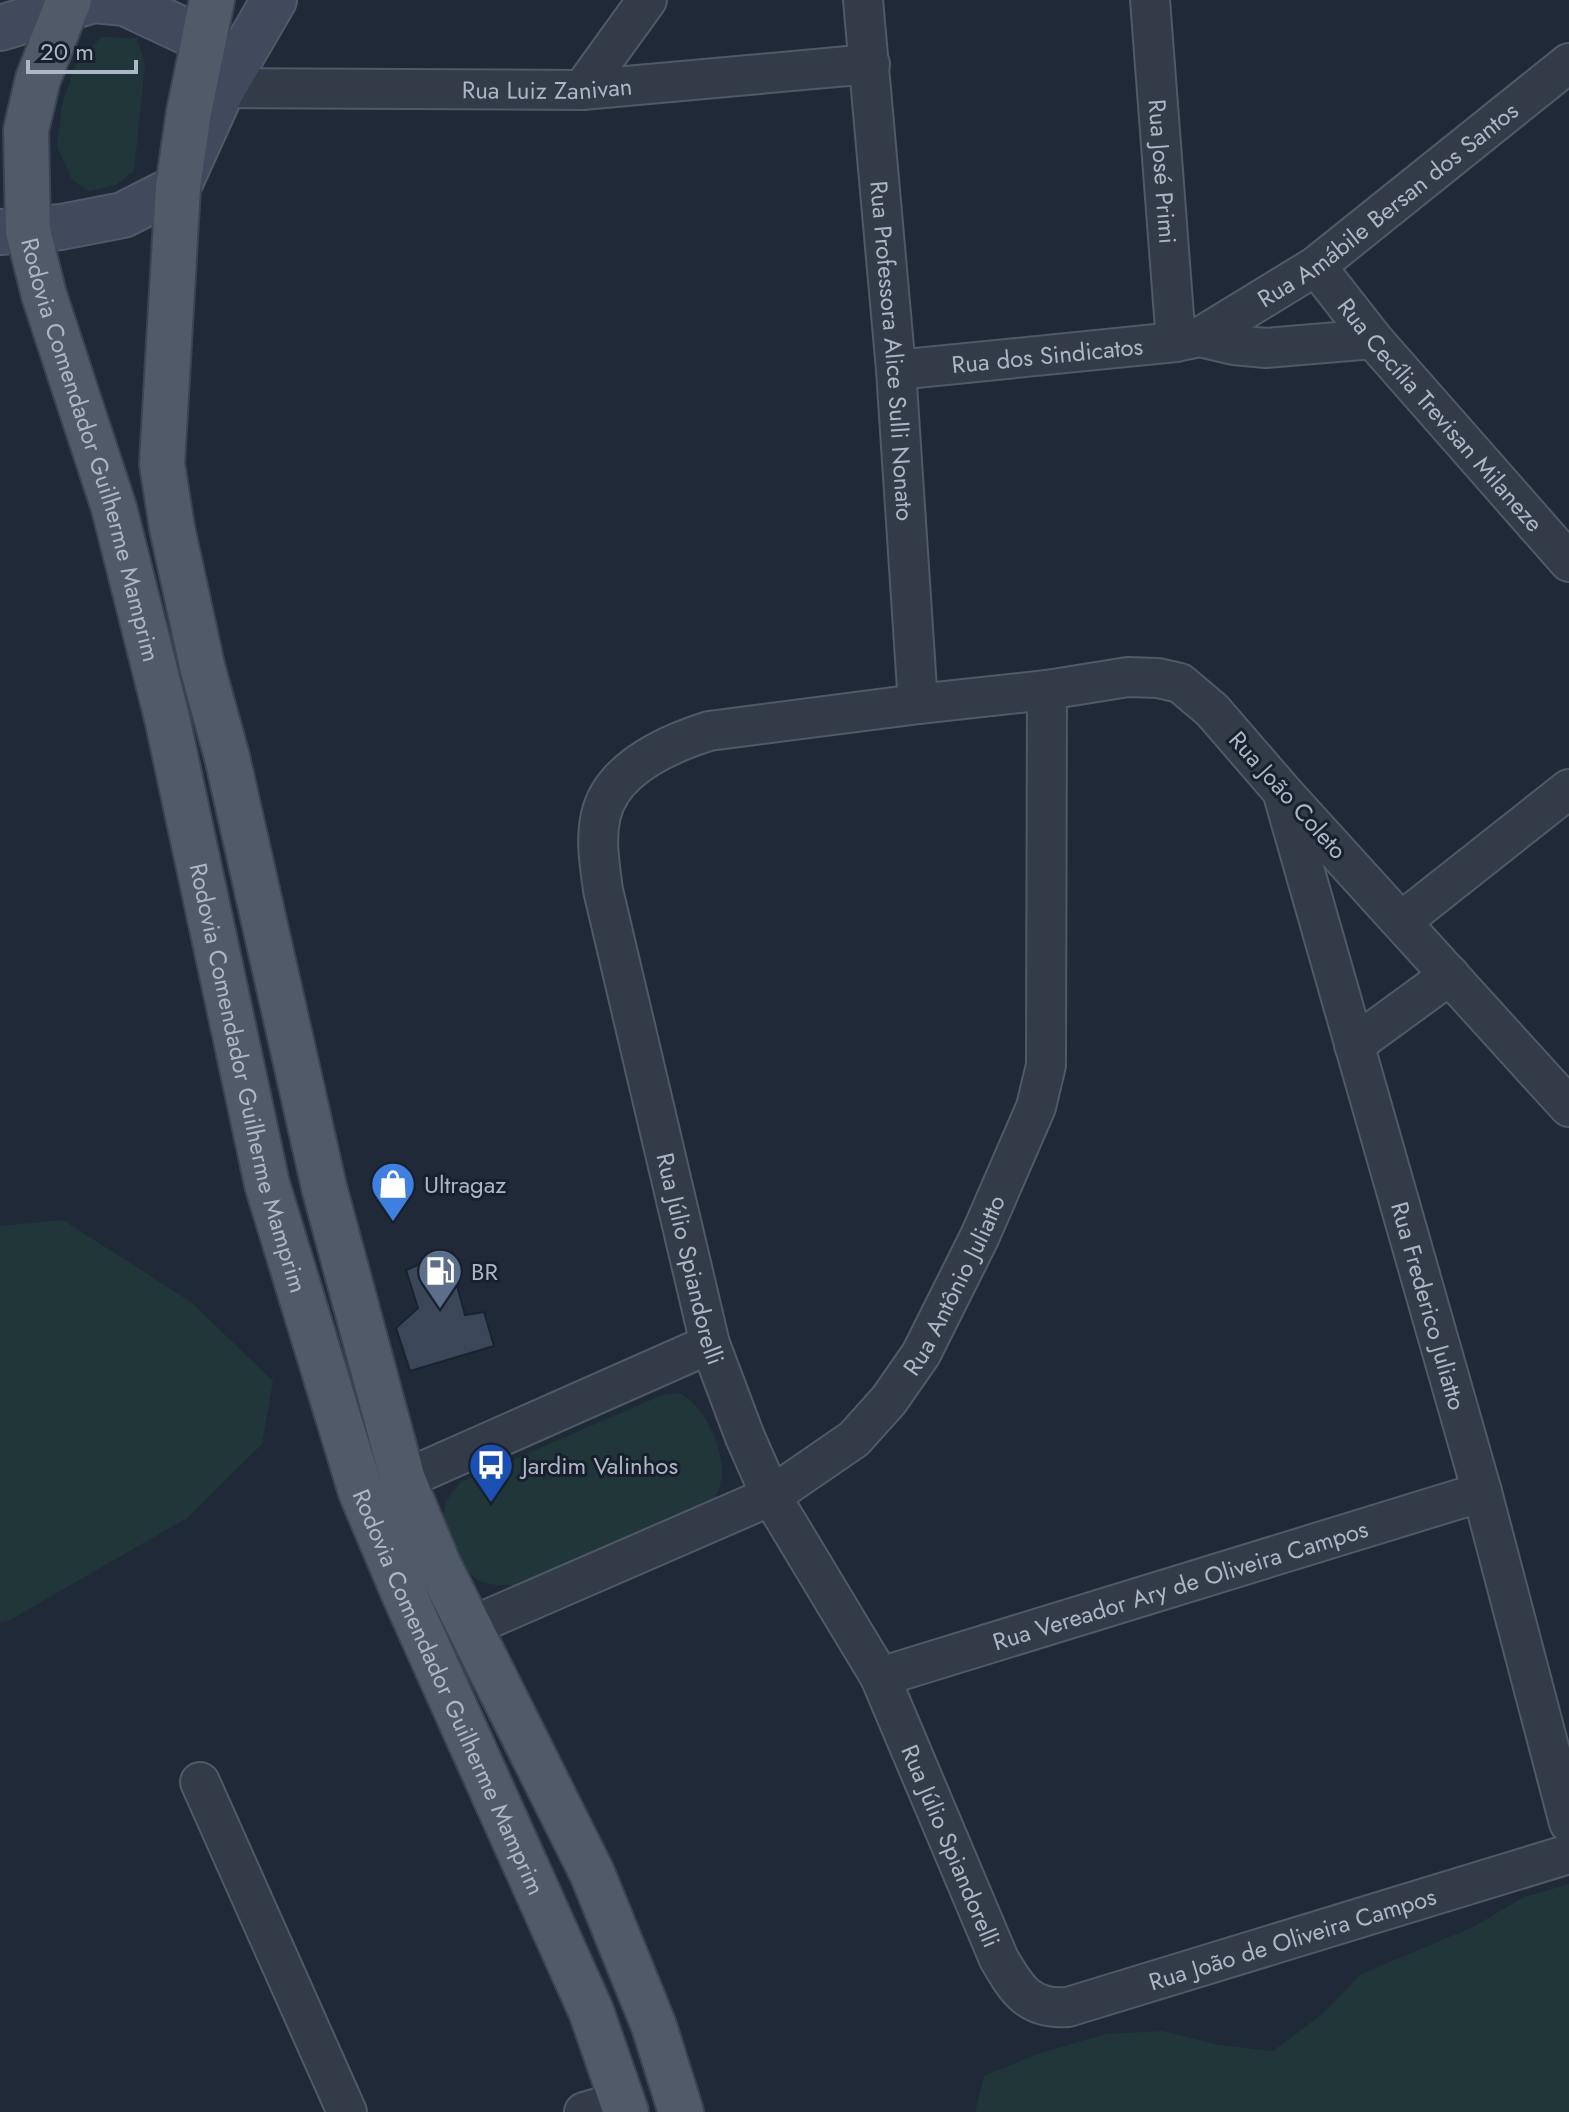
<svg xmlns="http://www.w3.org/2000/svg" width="1569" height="2112" font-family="Jost,sans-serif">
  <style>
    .green { fill: #213639 }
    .building { fill: #3b4759; stroke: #1a222f; stroke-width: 2 }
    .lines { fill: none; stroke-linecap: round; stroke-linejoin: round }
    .street-casing { stroke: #505967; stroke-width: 42 }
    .secondary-casing { stroke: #505967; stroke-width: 48 }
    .primary-casing { stroke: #3c4452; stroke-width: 48 }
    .street { stroke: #333b49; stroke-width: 38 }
    .secondary { stroke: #404a5c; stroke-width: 44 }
    .primary { stroke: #505a69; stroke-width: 44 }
    .labels { text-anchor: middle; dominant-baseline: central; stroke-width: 6; stroke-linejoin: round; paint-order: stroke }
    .street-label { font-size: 24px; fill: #adb6c6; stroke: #18202d }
    .poi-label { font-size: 24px; fill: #adb6c6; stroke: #18202d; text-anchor: start }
  </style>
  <rect width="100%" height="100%" fill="#1f2938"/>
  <!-- green -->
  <path class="green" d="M 101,37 L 137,38 L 145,65 L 134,171 L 116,185 L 89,191 L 72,180 L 57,147 L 62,105 L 76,62 Z
    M 63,1220 L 191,1302 L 273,1381 L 262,1444 L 187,1518 L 10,1620 L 0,1622 L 0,1226 Z
    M 678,1393 C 703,1401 723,1448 722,1473 C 722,1484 717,1494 712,1504 L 516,1585 C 502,1585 490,1586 478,1580 C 462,1572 440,1527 444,1509 C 446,1498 454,1490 461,1482 L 662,1395 Z
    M 1569,1884 L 1569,2112 L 975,2112 L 984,2076 L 1037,2054 L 1105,2034 L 1163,2031 L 1219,2045 L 1273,2051 L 1321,2015 L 1361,1974 L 1473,1927 L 1524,1897 Z"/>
  <!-- building -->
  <path class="building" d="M 448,1252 L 465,1315 L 484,1312 L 494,1346 L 410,1371 L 396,1328 L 418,1308 L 406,1270 Z"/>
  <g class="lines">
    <!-- street casing -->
    <g class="street-casing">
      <g id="street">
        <path id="s1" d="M 863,0 L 896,370 L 918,704"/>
        <path id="s2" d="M 1150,0 L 1176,342"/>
        <path id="s3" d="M 223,88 L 582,90 L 870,64"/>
        <path d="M 582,90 L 647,0"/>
        <path id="s4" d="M 1316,266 L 1373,339 L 1569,562"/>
        <path d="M 1200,337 L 1234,345 L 1266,348 L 1373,339"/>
        <path id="s5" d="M 896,370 L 1176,342 L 1200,337 L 1316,266 L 1569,63"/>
        <path id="s6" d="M 1284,798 L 1482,1492 L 1569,1823"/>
        <path d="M 1402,921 L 1569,789"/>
        <path d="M 1354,1045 L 1450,975"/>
        <path id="s7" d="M 1569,1107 L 1282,791 L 1212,710 L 1180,683 L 1158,678 L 1128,677 L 1047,690 L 918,704 L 709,731 C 668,744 612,768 601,815 C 595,840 600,866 603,890 L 710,1344 L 745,1437 L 771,1496 L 880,1677 L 999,1959 C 1017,1990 1029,2010 1068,2007 L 1569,1854"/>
        <path d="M 403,1480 L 710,1344"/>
        <path id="s8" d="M 470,1627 L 771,1496 L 854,1439 L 889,1400 L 921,1354 L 980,1236 L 1036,1107 L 1046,1065 L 1047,690"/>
        <path id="s9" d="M 880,1677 L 1482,1492"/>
        <path d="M 200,1782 L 347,2112"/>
        <path d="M 584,2112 L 622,2101"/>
      </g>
    </g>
    <!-- secondary casing -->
    <g class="secondary-casing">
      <path id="secondary" d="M 0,28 L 94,0 L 125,3 L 204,40 L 217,74
        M 0,232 L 61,227 L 123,215 L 178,187 L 223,88 L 274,0"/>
    </g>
    <!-- primary casing -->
    <g class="primary-casing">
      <g id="primary">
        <path id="s10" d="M 69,0 L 38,79 L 26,130 L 28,231 L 44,295 L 114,508 L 167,718 L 267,1184 L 361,1492 L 404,1594 L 591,2011 L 626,2112"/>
        <path d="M 212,0 L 189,112 L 178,187 L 162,464 L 172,528 L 203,670 L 227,757 L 324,1187 L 403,1480 L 439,1566 L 592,1873 L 654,2026 L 681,2112"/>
      </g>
    </g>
    <!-- street -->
    <use href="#street" class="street"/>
    <!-- secondary -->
    <use href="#secondary" class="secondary"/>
    <!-- primary -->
    <use href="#primary" class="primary"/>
  </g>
  <!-- icons -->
  <defs>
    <g id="shop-pin" transform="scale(2.3)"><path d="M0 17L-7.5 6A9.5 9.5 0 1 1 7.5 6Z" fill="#3f7fe0" stroke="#18202d"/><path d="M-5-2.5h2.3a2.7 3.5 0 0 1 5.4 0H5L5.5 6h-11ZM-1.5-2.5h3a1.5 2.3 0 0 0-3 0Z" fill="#fff"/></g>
    <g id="fuel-pin" transform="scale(2.3)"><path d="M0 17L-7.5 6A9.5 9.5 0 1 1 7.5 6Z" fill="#5c6f8a" stroke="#18202d"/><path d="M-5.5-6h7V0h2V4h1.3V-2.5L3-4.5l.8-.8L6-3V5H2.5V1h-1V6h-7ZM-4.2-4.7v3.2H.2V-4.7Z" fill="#fff"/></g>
    <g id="bus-pin" transform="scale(2.3)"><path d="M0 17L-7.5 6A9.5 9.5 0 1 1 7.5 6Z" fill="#1a4fb4" stroke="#18202d"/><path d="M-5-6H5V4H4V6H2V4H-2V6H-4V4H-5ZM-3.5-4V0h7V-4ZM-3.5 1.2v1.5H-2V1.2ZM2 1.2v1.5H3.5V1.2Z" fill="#fff"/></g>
  </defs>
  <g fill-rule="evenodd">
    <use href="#shop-pin" x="393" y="1184"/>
    <use href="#fuel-pin" x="440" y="1271"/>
    <use href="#bus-pin" x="491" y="1465"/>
  </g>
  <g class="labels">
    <!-- street labels -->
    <g class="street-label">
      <text stroke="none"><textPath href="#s3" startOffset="324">Rua Luiz Zanivan</textPath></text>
      <text stroke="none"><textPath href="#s2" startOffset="172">Rua José Primi</textPath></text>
      <text stroke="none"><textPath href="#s5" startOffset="536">Rua Amábile Bersan dos Santos</textPath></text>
      <text stroke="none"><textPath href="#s1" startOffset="352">Rua Professora Alice Sulli Nonato</textPath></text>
      <text stroke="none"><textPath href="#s5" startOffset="152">Rua dos Sindicatos</textPath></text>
      <text stroke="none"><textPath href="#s4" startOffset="194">Rua Cecília Trevisan Milaneze</textPath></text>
      <text stroke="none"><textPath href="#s10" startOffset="466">Rodovia Comendador Guilherme Mamprim</textPath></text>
      <text transform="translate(1288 795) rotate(48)">Rua João Coleto</text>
      <text stroke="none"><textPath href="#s10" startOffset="1114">Rodovia Comendador Guilherme Mamprim</textPath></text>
      <text stroke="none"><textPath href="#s7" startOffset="1648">Rua Júlio Spiandorelli</textPath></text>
      <text stroke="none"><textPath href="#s8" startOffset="614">Rua Antônio Juliatto</textPath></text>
      <text stroke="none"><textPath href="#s6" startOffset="528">Rua Frederico Juliatto</textPath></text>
      <text stroke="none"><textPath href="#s9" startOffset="314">Rua Vereador Ary de Oliveira Campos</textPath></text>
      <text stroke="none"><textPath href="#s10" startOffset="1762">Rodovia Comendador Guilherme Mamprim</textPath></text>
      <text stroke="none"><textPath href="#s7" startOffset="2294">Rua Júlio Spiandorelli</textPath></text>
      <text stroke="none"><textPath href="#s7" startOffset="2742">Rua João de Oliveira Campos</textPath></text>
    </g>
    <!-- poi labels -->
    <g class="poi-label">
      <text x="424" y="1184">Ultragaz</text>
      <text x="471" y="1271">BR</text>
      <text x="522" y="1465">Jardim Valinhos</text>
    </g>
  </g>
  <!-- scale -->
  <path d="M28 60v12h108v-12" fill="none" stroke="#adb6c6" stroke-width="4"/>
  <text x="40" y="60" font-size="24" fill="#adb6c6" stroke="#18202d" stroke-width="6" paint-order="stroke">20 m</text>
</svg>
